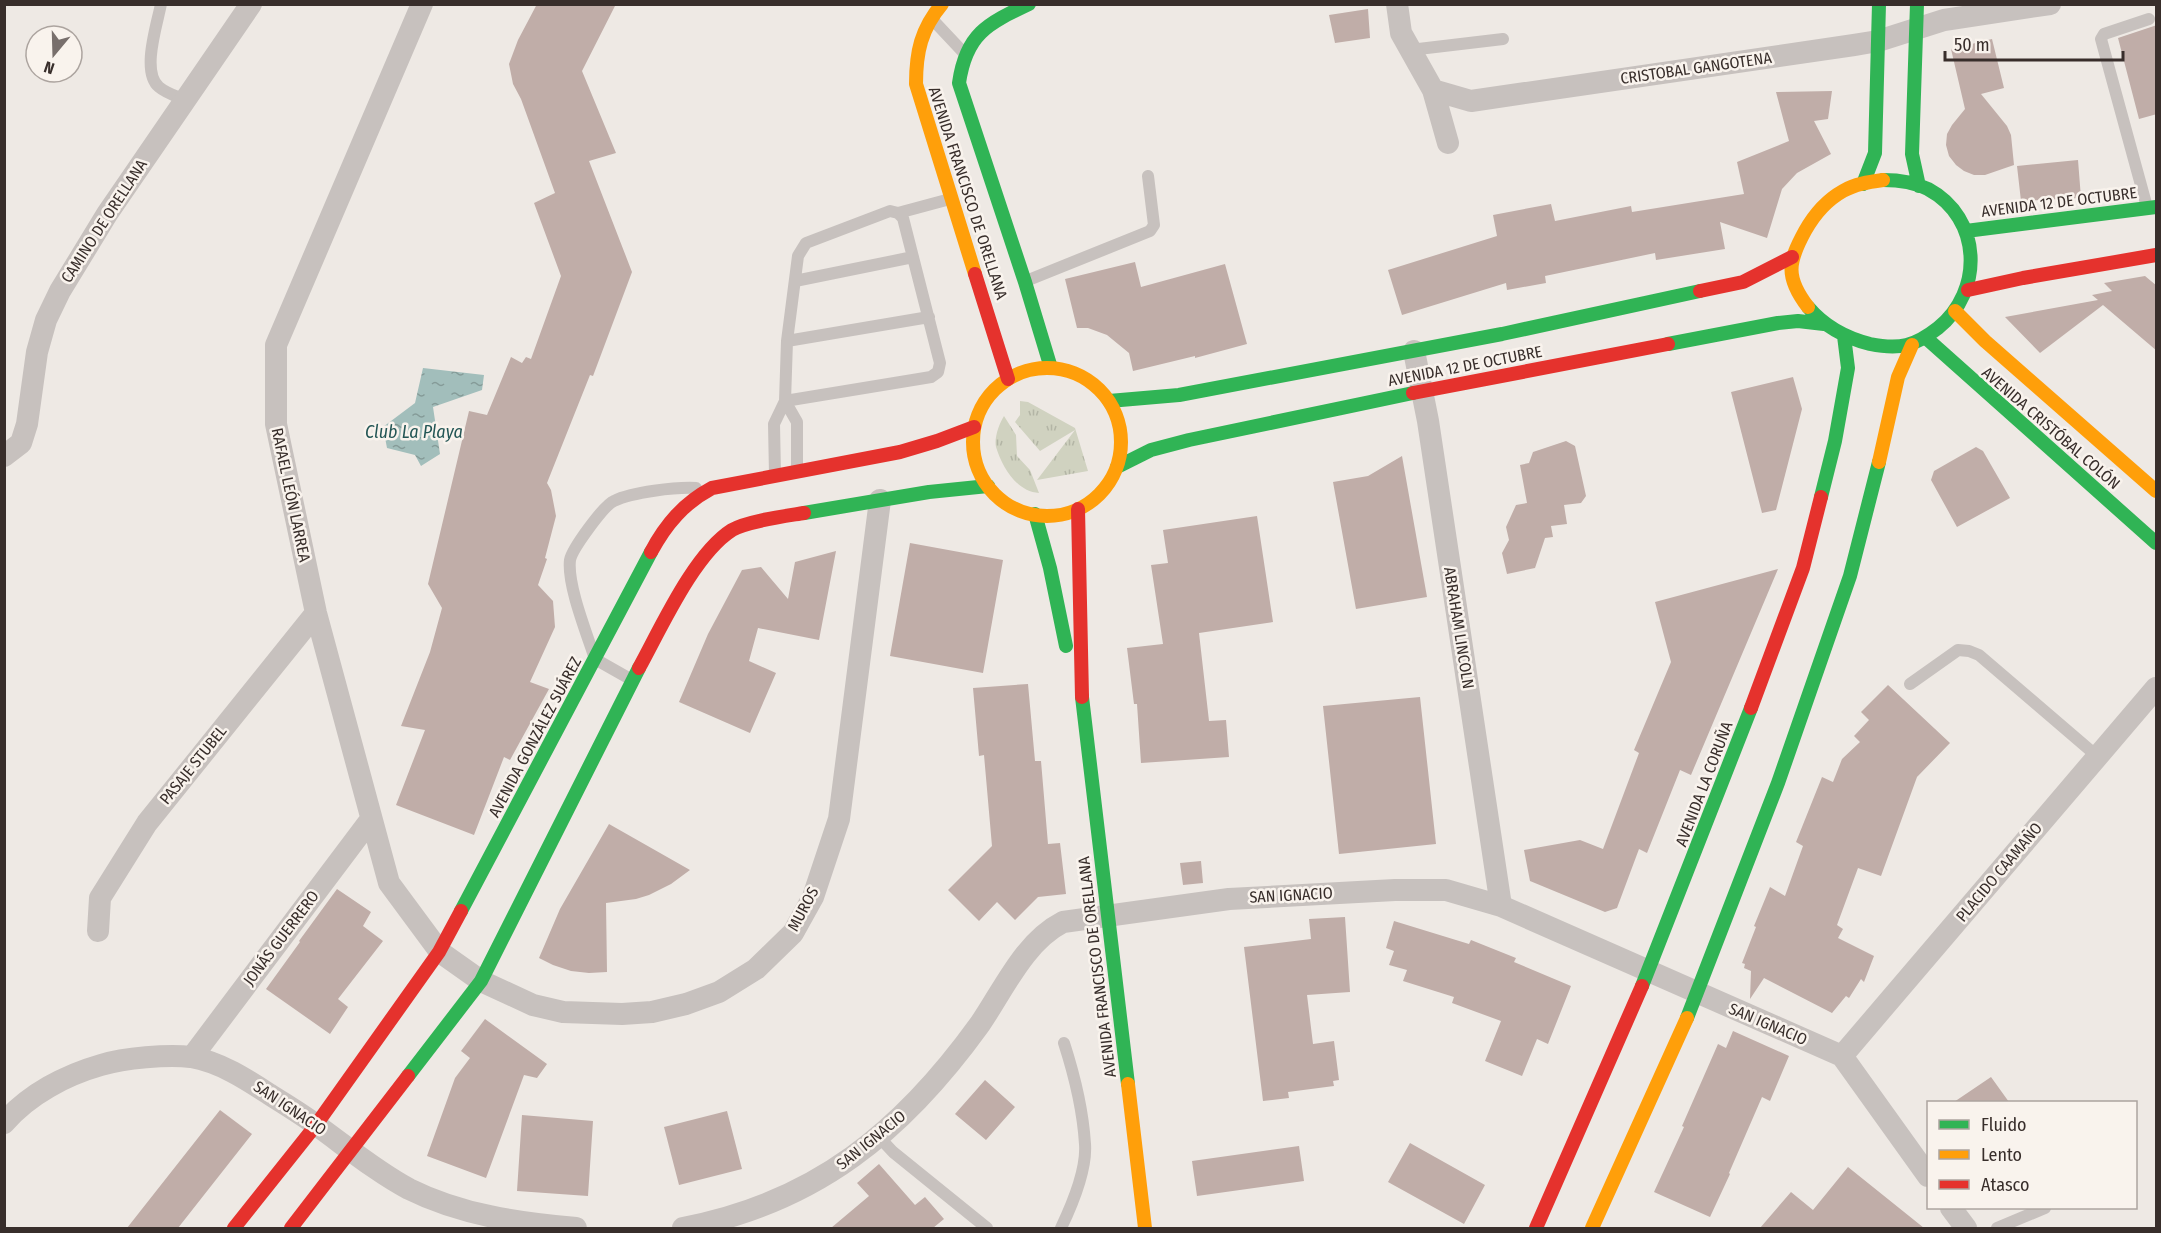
<svg xmlns="http://www.w3.org/2000/svg" width="2161" height="1233" font-family="'Fira Sans Condensed',sans-serif">
  <style>
    .grass { fill: url(#grass-tufts) }
    .water { fill: url(#water-ripples) }
    .building { fill: #c0ada8 }
    .lines { fill: none; stroke-linecap: round; stroke-linejoin: round }
    .lane { stroke: #c7c1be; stroke-width: 12 }
    .street { stroke: #c7c1be; stroke-width: 22 }
    .fast { stroke: #30b455; stroke-width: 14 }
    .slow { stroke: #ff9f0a; stroke-width: 14 }
    .jam { stroke: #e5322d; stroke-width: 14 }
    .labels { text-anchor: middle; dominant-baseline: central; stroke-width: 5; stroke-linejoin: round; paint-order: stroke }
    .street-label { font-size: 16px; fill: #382e2b; stroke: #f9f3ed }
    .water-label { font-size: 18px; font-style: italic; fill: #245655; stroke: #f9f3ed }
  </style>
  <defs>
    <pattern id="grass-tufts" width="24" height="20" patternUnits="userSpaceOnUse" patternTransform="scale(1.5)"><rect width="24" height="20" fill="#d0d2c0"/><path d="M3 7l-1-3M5 7V3M7 7l1-3M15 17l-1-3M17 17v-4M19 17l1-3" fill="none" stroke="#b3b5a5"/></pattern>
    <pattern id="water-ripples" width="26" height="14" patternUnits="userSpaceOnUse" patternTransform="scale(1.5)"><rect width="26" height="14" fill="#a2bebb"/><path d="M2 4q2-2 4 0t4 0M15 11q2-2 4 0t4 0" fill="none" stroke="#859b98"/></pattern>
  </defs>
  <rect width="100%" height="100%" fill="#eee9e4"/>
  <!-- grass -->
  <path class="grass" d="M 1020,401 L 1028,402 L 1075,428 L 1088,471 L 1037,480 L 1075,430 L 1040,451 L 1015,422 L 1020,415 Z
    M 1004,416 L 1016,435 L 1017,456 L 1030,470 L 1039,493 C 1017,492 1002,467 996,447 C 994,438 999,424 1004,416 Z"/>
  <!-- water -->
  <path class="water" d="M 423,368 L 484,375 L 482,390 L 433,407 L 440,454 L 421,466 L 415,455 L 387,448 L 383,427 L 415,403 Z"/>
  <!-- building -->
  <path class="building" d="M 537,4 L 616,4 L 582,71 L 616,153 L 589,161 L 632,272 L 593,376 L 590,375 L 547,483 L 551,490 L 556,516 L 545,558 L 547,559 L 538,585 L 553,601 L 555,627 L 530,682 L 549,689 L 510,760 L 504,757 L 474,835 L 396,805 L 425,730 L 401,726 L 430,652 L 442,608 L 428,584 L 469,411 L 487,415 L 511,357 L 522,363 L 526,357 L 531,359 L 561,276 L 534,203 L 555,193 L 521,99 L 513,84 L 509,64 L 518,40 Z
    M 1368,9 L 1370,38 L 1335,43 L 1329,15 Z
    M 2157,25 L 2157,114 L 2139,119 L 2118,38 Z
    M 1992,39 L 2004,88 L 1981,94 L 2007,126 L 2011,135 L 2014,165 L 1985,175 L 1974,175 L 1964,171 L 1956,165 L 1949,156 L 1946,145 L 1947,134 L 1952,125 L 1965,109 L 1951,49 Z
    M 1832,91 L 1828,119 L 1814,121 L 1831,154 L 1797,173 L 1782,189 L 1767,238 L 1720,222 L 1725,249 L 1656,260 L 1655,253 L 1545,276 L 1546,283 L 1507,290 L 1506,283 L 1402,315 L 1388,270 L 1497,236 L 1493,215 L 1551,204 L 1555,221 L 1631,206 L 1632,212 L 1744,194 L 1737,162 L 1789,141 L 1776,92 Z
    M 2078,160 L 2081,198 L 2021,201 L 2017,166 Z
    M 1135,262 L 1141,287 L 1225,264 L 1247,344 L 1195,358 L 1195,356 L 1133,371 L 1129,353 L 1107,335 L 1088,328 L 1077,328 L 1065,279 Z
    M 2145,276 L 2157,286 L 2157,351 L 2103,305 L 2040,353 L 2005,317 L 2098,300 L 2092,295 L 2112,291 L 2104,283 Z
    M 1793,377 L 1802,409 L 1776,510 L 1762,513 L 1731,392 Z
    M 1566,441 L 1575,446 L 1586,496 L 1581,503 L 1564,505 L 1567,524 L 1551,526 L 1553,537 L 1545,538 L 1535,568 L 1507,574 L 1502,553 L 1509,540 L 1506,527 L 1516,505 L 1527,503 L 1520,465 L 1529,463 L 1533,452 Z
    M 1976,447 L 1983,451 L 2010,498 L 1957,527 L 1931,480 L 1934,471 Z
    M 1402,456 L 1427,597 L 1356,609 L 1333,482 L 1368,476 Z
    M 1257,516 L 1273,622 L 1199,633 L 1209,721 L 1226,720 L 1229,757 L 1141,763 L 1137,704 L 1134,704 L 1127,648 L 1163,644 L 1151,565 L 1168,563 L 1163,530 Z
    M 910,543 L 1003,560 L 983,673 L 890,656 Z
    M 836,551 L 819,640 L 758,628 L 749,661 L 776,673 L 750,733 L 679,702 L 708,634 L 742,570 L 761,567 L 788,599 L 795,562 Z
    M 1778,569 L 1691,775 L 1680,770 L 1647,853 L 1639,849 L 1617,908 L 1605,912 L 1530,881 L 1524,850 L 1580,840 L 1603,849 L 1639,753 L 1634,750 L 1671,662 L 1655,602 Z
    M 1028,684 L 1035,761 L 1041,761 L 1048,844 L 1060,843 L 1066,894 L 1038,897 L 1015,920 L 997,902 L 979,921 L 948,890 L 992,846 L 984,755 L 979,756 L 973,688 Z
    M 1888,685 L 1950,743 L 1917,777 L 1881,876 L 1858,868 L 1837,925 L 1843,929 L 1838,938 L 1874,956 L 1864,982 L 1861,979 L 1849,998 L 1846,996 L 1832,1013 L 1764,978 L 1750,999 L 1751,971 L 1744,968 L 1745,964 L 1742,963 L 1756,927 L 1754,926 L 1770,887 L 1785,896 L 1803,846 L 1796,842 L 1822,777 L 1833,782 L 1842,759 L 1860,742 L 1854,736 L 1869,720 L 1861,712 Z
    M 1420,697 L 1436,844 L 1339,854 L 1323,706 Z
    M 609,824 L 690,870 L 671,884 L 649,895 L 636,899 L 606,903 L 607,972 L 589,973 L 571,971 L 553,965 L 539,958 L 560,909 Z
    M 1201,861 L 1203,883 L 1183,885 L 1180,863 Z
    M 337,889 L 371,912 L 363,926 L 383,941 L 338,999 L 348,1007 L 330,1034 L 266,989 L 300,942 L 299,941 Z
    M 1345,917 L 1350,992 L 1307,995 L 1313,1044 L 1334,1041 L 1339,1080 L 1333,1081 L 1334,1086 L 1288,1092 L 1289,1098 L 1263,1101 L 1244,947 L 1311,939 L 1309,919 Z
    M 1394,921 L 1469,944 L 1471,940 L 1516,958 L 1514,962 L 1571,986 L 1548,1044 L 1537,1039 L 1522,1076 L 1485,1061 L 1501,1021 L 1452,1003 L 1454,997 L 1403,981 L 1407,970 L 1389,965 L 1394,951 L 1386,948 Z
    M 485,1019 L 547,1064 L 537,1078 L 524,1075 L 486,1178 L 427,1156 L 455,1078 L 470,1058 L 461,1051 Z
    M 1733,1031 L 1789,1056 L 1770,1101 L 1762,1097 L 1729,1173 L 1730,1174 L 1710,1217 L 1654,1192 L 1684,1127 L 1682,1126 L 1718,1044 L 1726,1048 Z
    M 1991,1077 L 2009,1102 L 1954,1102 Z
    M 985,1080 L 1015,1107 L 986,1140 L 955,1114 Z
    M 220,1110 L 252,1134 L 178,1228 L 127,1228 Z
    M 727,1111 L 742,1169 L 679,1185 L 664,1127 Z
    M 522,1115 L 593,1121 L 588,1196 L 517,1191 Z
    M 1410,1143 L 1485,1185 L 1464,1224 L 1388,1182 Z
    M 1299,1146 L 1304,1181 L 1197,1196 L 1192,1161 Z
    M 879,1164 L 915,1205 L 925,1197 L 944,1219 L 933,1228 L 831,1228 L 869,1196 L 857,1183 Z
    M 1848,1167 L 1924,1228 L 1760,1228 L 1791,1192 L 1813,1210 Z"/>
  <g class="lines">
    <!-- lane -->
    <path class="lane" d="M 161,4 C 157,25 141,72 159,87 C 166,93 176,96 185,100
      M 932,19 L 963,52
      M 1410,50 L 1503,39
      M 2147,207 L 2101,39 L 2104,34 L 2149,19
      M 898,213 L 950,199
      M 795,281 L 913,257
      M 1026,281 L 1150,231 L 1154,225 L 1148,176
      M 787,341 L 929,317
      M 775,475 L 774,424 L 785,401 L 787,341 L 798,256 L 806,243 L 890,211 L 898,213 L 903,218 L 940,363 L 938,372 L 931,377 L 785,401 L 797,422 L 797,470
      M 632,680 L 595,659 C 587,634 567,585 570,560 C 572,549 604,505 614,501 C 632,492 676,487 696,488
      M 1910,684 L 1958,650 L 1969,651 L 1979,655 L 2098,757
      M 879,1137 L 893,1152 L 987,1228
      M 1061,1228 C 1072,1205 1087,1170 1085,1144 C 1083,1111 1074,1074 1064,1043
      M 1997,1228 L 2045,1208"/>
    <!-- street -->
    <path class="street" d="M 422,4 L 276,345 L 276,424 L 316,613 L 389,883 L 440,952 L 481,981 L 533,1005 L 563,1012 L 622,1014 L 652,1012 L 686,1004 L 719,992 L 756,969 L 793,933 L 813,897 L 839,819 L 880,500
      M 1397,4 L 1401,33 L 1433,90 L 1471,101 L 1854,45 L 1878,41 L 1944,20 L 2050,4
      M 1433,90 L 1448,143
      M 1414,351 L 1428,421 L 1501,906
      M 4,456 L 21,443 L 27,424 L 37,352 L 46,320 L 60,291 L 107,214 L 251,4
      M 98,931 L 100,898 L 147,823 L 316,613
      M 1842,1056 L 2156,688
      M 192,1057 L 371,819
      M 4,1123 C 29,1094 66,1075 101,1065 C 124,1058 168,1054 191,1057 C 220,1062 246,1079 269,1094 C 286,1105 303,1115 319,1127 C 348,1148 377,1172 409,1189 C 461,1215 519,1223 576,1228
      M 1951,1208 L 1966,1228
      M 683,1228 C 816,1203 903,1131 980,1024 C 1004,989 1024,942 1063,922 L 1229,899 L 1395,890 L 1446,890 L 1501,906 L 1842,1056 L 1928,1176"/>
    <!-- fast -->
    <path class="fast" d="M 1029,4 C 987,24 966,34 959,83 L 1025,282 L 1051,368
      M 1917,4 L 1912,154 L 1919,186
      M 1863,184 L 1875,153 L 1879,4
      M 1966,231 L 2156,207
      M 1808,307 C 1824,326 1846,338 1870,344 C 1900,350 1915,346 1938,328 C 1984,291 1982,218 1928,189 C 1914,182 1898,180 1883,180
      M 1925,337 L 2156,543
      M 1668,344 L 1778,323 L 1798,321 L 1824,324
      M 1109,401 L 1179,395 L 1502,334 L 1700,291
      M 1117,467 L 1151,450 L 1189,440 L 1413,393
      M 1821,497 L 1835,441 L 1848,368 L 1844,336
      M 804,513 L 929,492 L 988,486
      M 1035,514 L 1050,568 L 1066,646
      M 1082,697 L 1128,1084
      M 461,911 L 651,552
      M 1642,986 L 1751,708
      M 1687,1018 L 1778,783 L 1850,576 L 1879,462
      M 408,1076 L 481,981 L 639,668"/>
    <!-- slow -->
    <path class="slow" d="M 942,4 C 921,29 916,52 916,84 L 975,274
      M 1808,307 C 1785,277 1788,262 1805,231 C 1814,215 1827,200 1843,191 C 1855,184 1869,182 1883,180
      M 1955,311 L 1985,341 L 2156,491
      M973 442a74 74 0 1 1 148 0a74 74 0 1 1-148 0Z
      M 1879,462 L 1898,377 L 1912,345
      M 1128,1084 L 1145,1228
      M 1592,1228 L 1687,1018"/>
    <!-- jam -->
    <path class="jam" d="M 975,274 L 1008,379
      M 1968,290 L 2023,278 L 2156,255
      M 1700,291 L 1743,282 L 1792,257
      M 1413,393 L 1668,344
      M 1078,509 L 1082,697
      M 651,552 C 666,524 684,503 712,488 L 900,452 L 937,441 L 974,427
      M 639,668 C 661,628 694,554 732,530 C 747,521 786,516 804,513
      M 1751,708 L 1803,568 L 1821,497
      M 234,1228 L 316,1125 L 439,952 L 461,911
      M 291,1228 L 408,1076
      M 1536,1228 L 1642,986"/>
  </g>
  <g class="labels">
    <!-- street labels -->
    <g class="street-label">
      <text transform="translate(1696 68) rotate(-8)">CRISTOBAL GANGOTENA</text>
      <text transform="translate(968 193) rotate(72)">AVENIDA FRANCISCO DE ORELLANA</text>
      <text transform="translate(2059 202) rotate(-7)">AVENIDA 12 DE OCTUBRE</text>
      <text transform="translate(104 221) rotate(-57)">CAMINO DE ORELLANA</text>
      <text transform="translate(1465 366) rotate(-11)">AVENIDA 12 DE OCTUBRE</text>
      <text transform="translate(2051 428) rotate(41)">AVENIDA CRISTÓBAL COLÓN</text>
      <text transform="translate(291 495) rotate(78)">RAFAEL LEÓN LARREA</text>
      <text transform="translate(1459 628) rotate(81)">ABRAHAM LINCOLN</text>
      <text transform="translate(535 737) rotate(-62)">AVENIDA GONZÁLEZ SUÁREZ</text>
      <text transform="translate(193 765) rotate(-51)">PASAJE STUBEL</text>
      <text transform="translate(1704 784) rotate(-69)">AVENIDA LA CORUÑA</text>
      <text transform="translate(1999 872) rotate(-50)">PLACIDO CAAMAÑO</text>
      <text transform="translate(1291 895) rotate(-3)">SAN IGNACIO</text>
      <text transform="translate(803 909) rotate(-62)">MUROS</text>
      <text transform="translate(281 938) rotate(-53)">JONÁS GUERRERO</text>
      <text transform="translate(1097 967) rotate(-97)">AVENIDA FRANCISCO DE ORELLANA</text>
      <text transform="translate(1768 1024) rotate(23)">SAN IGNACIO</text>
      <text transform="translate(290 1108) rotate(34)">SAN IGNACIO</text>
      <text transform="translate(871 1140) rotate(-39)">SAN IGNACIO</text>
    </g>
    <!-- water labels -->
    <g class="water-label">
      <text x="414" y="432">Club La Playa</text>
    </g>
  </g>
  <!-- border -->
  <rect width="2161" height="1233" fill="none" stroke="#382e2b" stroke-width="12"/>
  <!-- legend -->
  <rect x="1927" y="1101" width="210" height="108" fill="#f9f3ed" stroke="#aca49f" stroke-width="1.5"/>
  <rect x="1939" y="1120" width="30" height="9" fill="#30b455" stroke="#aca49f" stroke-width="1.5"/>
  <text x="1981" y="1131" font-size="18" fill="#382e2b">Fluido</text>
  <rect x="1939" y="1150" width="30" height="9" fill="#ff9f0a" stroke="#aca49f" stroke-width="1.5"/>
  <text x="1981" y="1161" font-size="18" fill="#382e2b">Lento</text>
  <rect x="1939" y="1180" width="30" height="9" fill="#e5322d" stroke="#aca49f" stroke-width="1.5"/>
  <text x="1981" y="1191" font-size="18" fill="#382e2b">Atasco</text>
  <!-- north arrow -->
  <g transform="translate(54 54) rotate(199)"><circle r="28" fill="#f9f3ed" stroke="#aca49f" stroke-width="1.5"/>
  <path d="M0-4.5L10 22L0 15L-10 22Z" fill="#786f6c"/>
  <text y="-9" font-size="16" font-weight="bold" text-anchor="middle" fill="#382e2b">N</text>
  </g>
  <!-- scale -->
  <path d="M1945 51v9h178v-9" fill="none" stroke="#382e2b" stroke-width="3"/>
  <text x="1954" y="51" font-size="18" fill="#382e2b" stroke="#f9f3ed" stroke-width="4.5" paint-order="stroke">50 m</text>
</svg>
